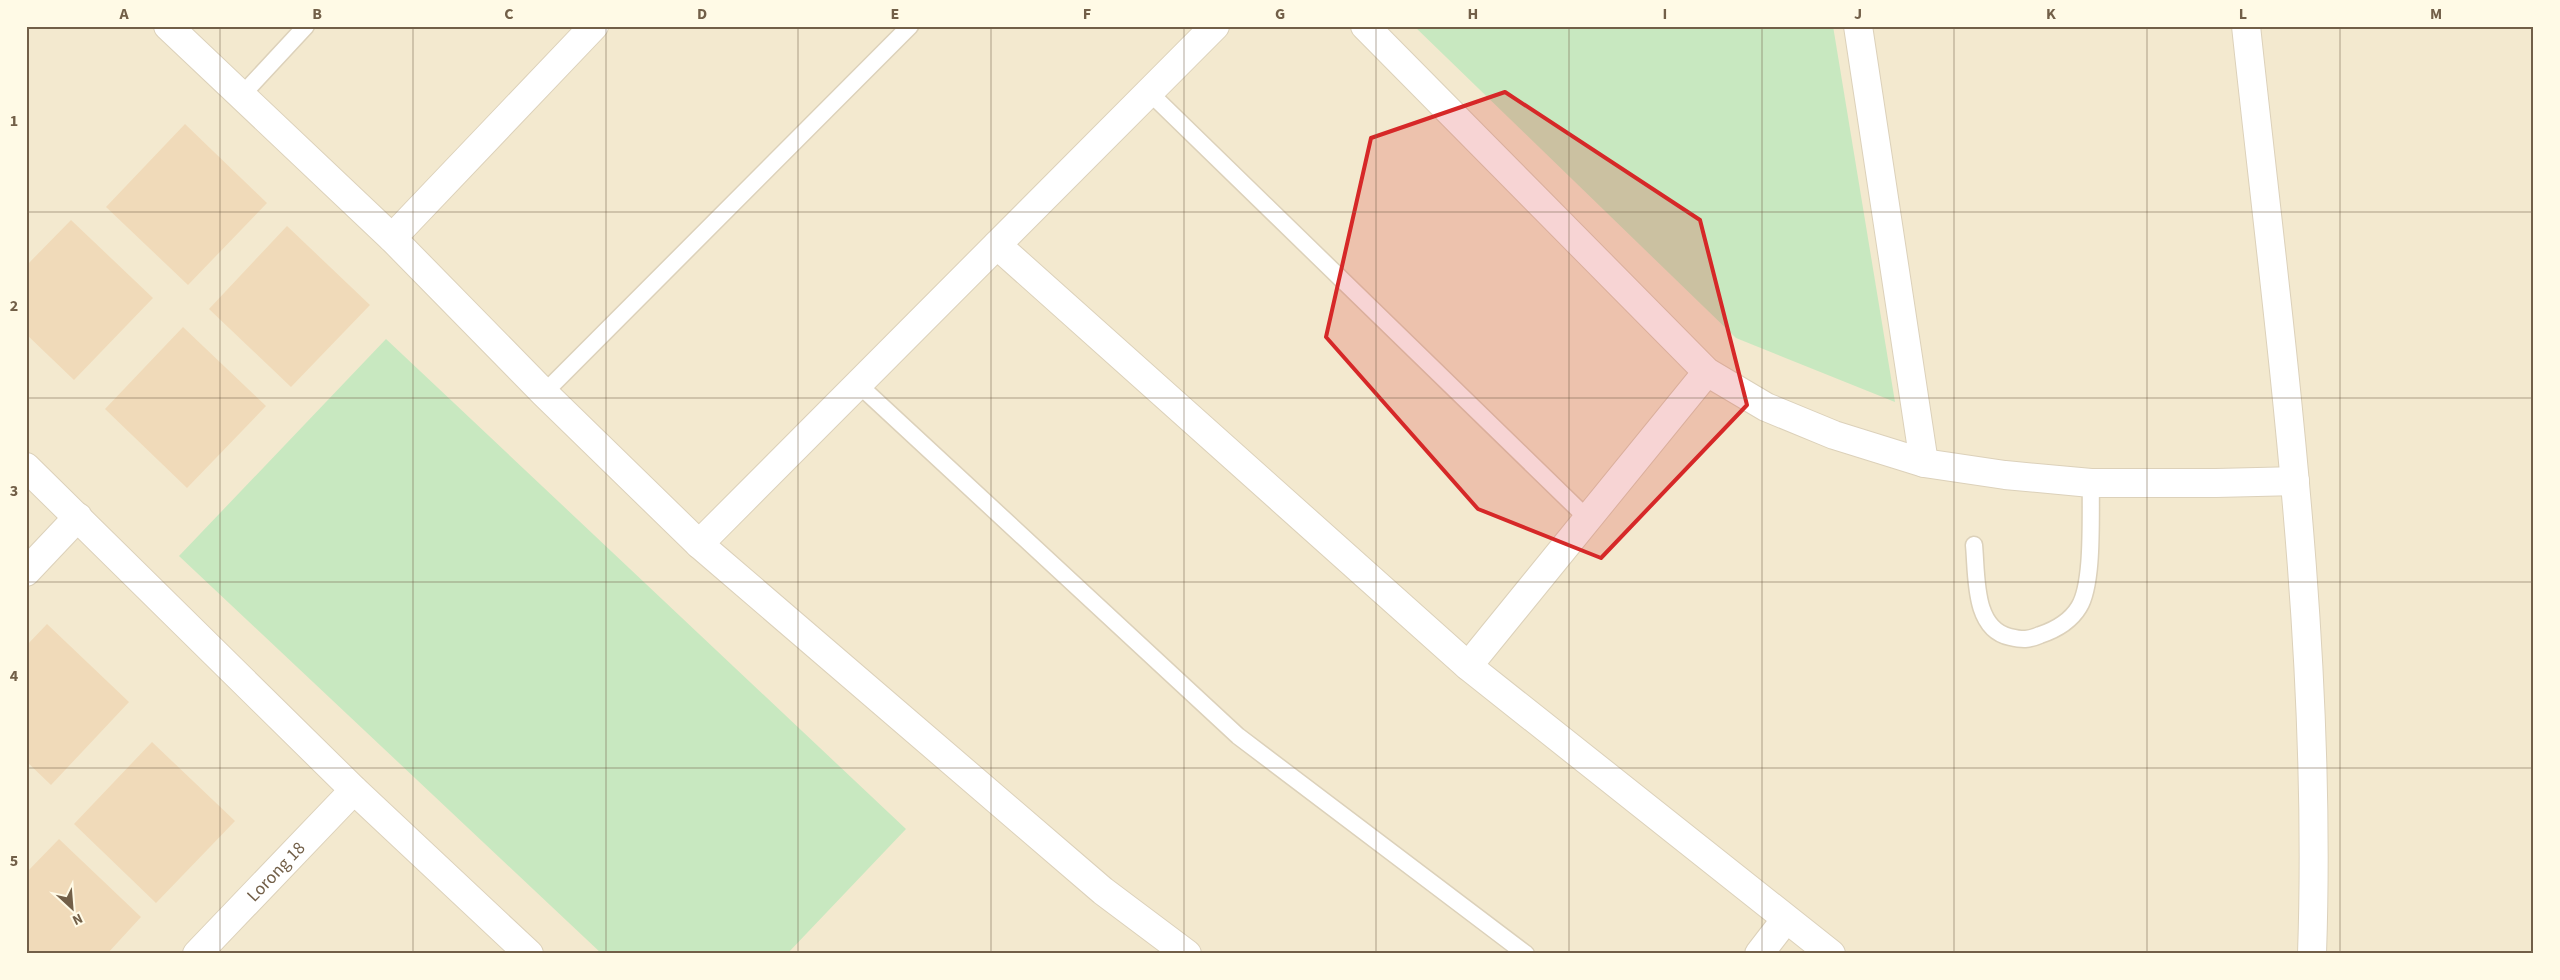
<svg xmlns="http://www.w3.org/2000/svg" width="2560" height="980" font-family="'Source Sans 3',sans-serif">
  <style>
    .residential { fill: #f3e9cf }
    .green { fill: #c8e8c0 }
    .building { fill: #f0dab9 }
    .lines { fill: none; stroke-linecap: round; stroke-linejoin: round }
    .lane-casing { stroke: #dcd1ba; stroke-width: 19 }
    .street-casing { stroke: #dcd1ba; stroke-width: 30 }
    .lane { stroke: #fff; stroke-width: 16 }
    .street { stroke: #fff; stroke-width: 28 }
    .marked { fill: #d62828; fill-opacity: 0.2; stroke: #d62828; stroke-width: 4; stroke-linejoin: round }
    .grid { fill: none; stroke: #725f48; stroke-width: 1; stroke-opacity: 0.55 }
    .labels { text-anchor: middle; dominant-baseline: central; stroke-width: 5; stroke-linejoin: round; paint-order: stroke }
    .street-label { font-size: 18px; fill: #725f48; stroke: #fffae6 }
    .neatline { fill: none; stroke: #725f48; stroke-width: 2 }
    .grid-label { font-size: 16px; text-anchor: middle; font-weight: bold; fill: #725f48 }
  </style>
  <rect width="100%" height="100%" fill="#fcf6e1"/>
  <!-- residential -->
  <path class="residential" d="M 26,26 L 2534,26 L 2534,954 L 26,954 Z"/>
  <!-- green -->
  <path class="green" d="M 1414,26 L 1833,26 L 1895,402 L 1736,338 Z
    M 386,339 L 906,829 L 787,954 L 602,954 L 179,556 Z"/>
  <!-- building -->
  <path class="building" d="M 185,124 L 267,203 L 188,285 L 106,207 Z
    M 71,220 L 153,298 L 74,380 L 26,334 L 26,266 Z
    M 287,226 L 370,305 L 291,387 L 209,309 Z
    M 183,327 L 266,406 L 187,488 L 105,409 Z
    M 47,624 L 129,702 L 51,785 L 26,761 L 26,646 Z
    M 152,742 L 235,821 L 156,903 L 74,824 Z
    M 59,839 L 141,917 L 107,954 L 26,954 L 26,873 Z"/>
  <g class="lines">
    <!-- lane casing -->
    <g class="lane-casing">
      <path id="lane" d="M 1149,92 L 1588,519
        M 241,96 L 306,26
        M 859,385 L 1238,736 L 1526,954
        M 544,393 L 910,26
        M 1974,545 C 1977,576 1973,629 2010,637 C 2023,640 2028,640 2040,635 C 2055,630 2070,622 2079,607 C 2094,583 2090,513 2091,483"/>
    </g>
    <!-- street casing -->
    <g class="street-casing">
      <g id="street">
        <path d="M 168,26 L 392,238 L 544,393 L 699,544 L 1103,891 L 1187,954"/>
        <path d="M 1365,26 L 1707,372 L 1766,407 L 1834,435 L 1924,463 L 2005,475 L 2091,483 L 2216,483 L 2295,481"/>
        <path d="M 1858,26 L 1924,463"/>
        <path d="M 2246,26 C 2279,334 2323,643 2312,954"/>
        <path d="M 392,238 L 594,26"/>
        <path d="M 997,245 L 1468,666 L 1831,954"/>
        <path d="M 26,467 L 354,790 L 529,954"/>
        <path d="M 699,544 L 1215,26"/>
        <path d="M 26,572 L 78,517"/>
        <path d="M 1468,666 L 1707,372"/>
        <path id="s1" d="M 197,954 L 354,790"/>
        <path d="M 1759,954 L 1786,919"/>
      </g>
    </g>
    <!-- lane -->
    <use href="#lane" class="lane"/>
    <!-- street -->
    <use href="#street" class="street"/>
  </g>
  <!-- marked area -->
  <path class="marked" d="M 1505,92 L 1700,220 L 1747,405 L 1601,558 L 1478,509 L 1326,337 L 1371,138 Z"/>
  <!-- grid -->
  <path class="grid" d="M 220,26 L 220,954M 413,26 L 413,954M 606,26 L 606,954M 798,26 L 798,954M 991,26 L 991,954M 1184,26 L 1184,954M 1376,26 L 1376,954M 1569,26 L 1569,954M 1762,26 L 1762,954M 1954,26 L 1954,954M 2147,26 L 2147,954M 2340,26 L 2340,954M 26,212 L 2534,212M 26,398 L 2534,398M 26,582 L 2534,582M 26,768 L 2534,768"/>
  <g class="labels">
    <!-- street labels -->
    <g class="street-label">
      <text stroke="none"><textPath href="#s1" startOffset="114">Lorong 18</textPath></text>
    </g>
  </g>
  <!-- border -->
  <rect width="2560" height="980" fill="none" stroke="#fffae6" stroke-width="55"/>
  <!-- north arrow -->
  <g transform="translate(72 908) rotate(154)" stroke="#fffae6" stroke-width="4" paint-order="stroke">
  <path d="M0-4L9 19L0 12L-9 19Z" fill="#725f48"/>
  <text y="-8" font-size="14" font-weight="bold" text-anchor="middle" fill="#725f48">N</text>
  </g>
  <rect x="28" y="28" width="2504" height="924" class="neatline"/>
  <g class="grid-label">
    <text x="124" y="19">A</text>
    <text x="317" y="19">B</text>
    <text x="509" y="19">C</text>
    <text x="702" y="19">D</text>
    <text x="895" y="19">E</text>
    <text x="1087" y="19">F</text>
    <text x="1280" y="19">G</text>
    <text x="1473" y="19">H</text>
    <text x="1665" y="19">I</text>
    <text x="1858" y="19">J</text>
    <text x="2051" y="19">K</text>
    <text x="2243" y="19">L</text>
    <text x="2436" y="19">M</text>
    <text x="14" y="126">1</text>
    <text x="14" y="311">2</text>
    <text x="14" y="496">3</text>
    <text x="14" y="681">4</text>
    <text x="14" y="866">5</text>
  </g>
</svg>
